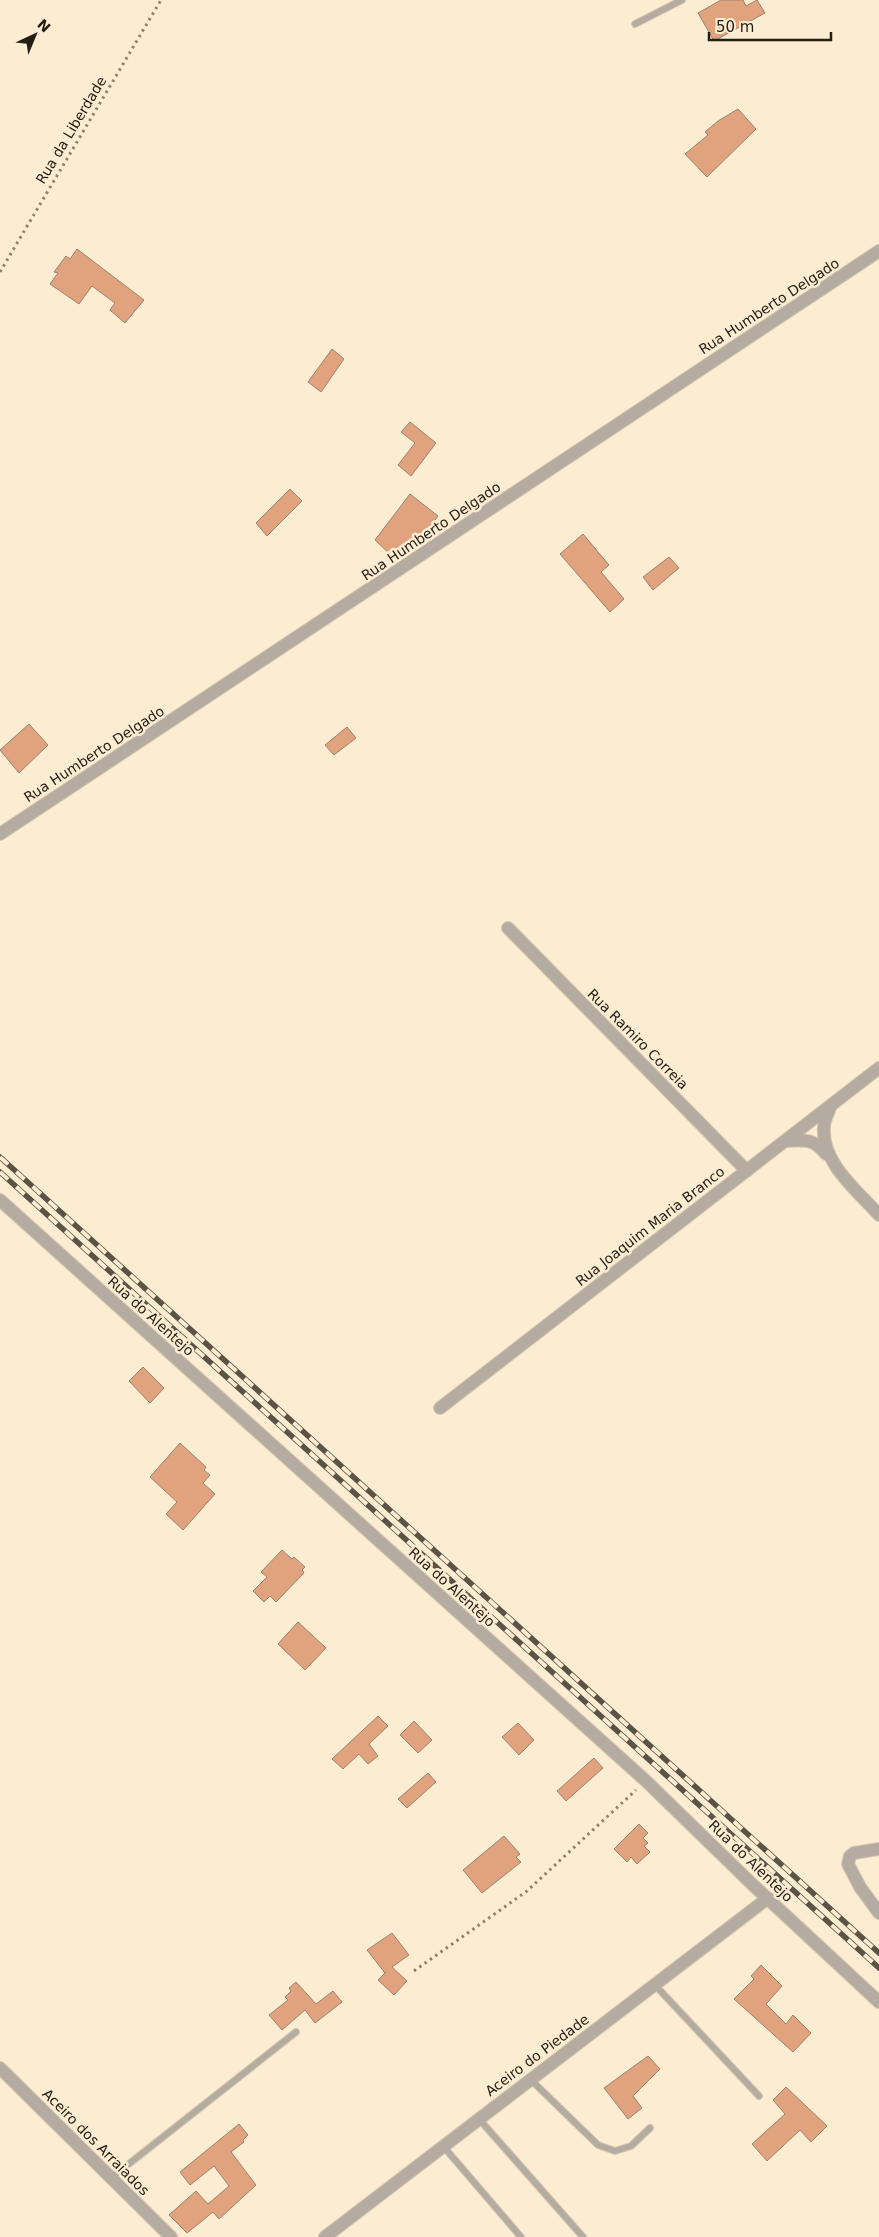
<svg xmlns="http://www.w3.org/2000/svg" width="879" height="2237" font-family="'DejaVu Sans',sans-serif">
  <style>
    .building { fill: #e0a37d; stroke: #9c8272 }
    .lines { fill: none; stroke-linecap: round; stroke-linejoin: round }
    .service-casing { stroke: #d5c8b0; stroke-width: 8 }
    .minor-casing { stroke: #d5c8b0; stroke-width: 14 }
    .path { stroke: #8e8371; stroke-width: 3; stroke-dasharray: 2.5 4; stroke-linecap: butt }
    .service { stroke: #b4aca1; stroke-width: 6 }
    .minor { stroke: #b4aca1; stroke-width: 12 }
    .rail-casing { stroke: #5b5345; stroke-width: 5.5 }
    .rail { stroke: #fcedd2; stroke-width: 4; stroke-dasharray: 11; stroke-linecap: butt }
    .labels { text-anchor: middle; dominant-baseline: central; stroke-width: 5; stroke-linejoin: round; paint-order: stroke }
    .street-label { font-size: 14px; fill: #231d13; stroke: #fcedd2 }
  </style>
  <rect width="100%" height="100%" fill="#fcedd2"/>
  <!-- building -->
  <path class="building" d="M 721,0 L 743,0 L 746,6 L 757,0 L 765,13 L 714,41 L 698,13 Z
    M 738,109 L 756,129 L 707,177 L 685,154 L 708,135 L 705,132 L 718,121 Z
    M 77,249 L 144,300 L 125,323 L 110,310 L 115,303 L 92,286 L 79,304 L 50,284 L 58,273 L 54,272 L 66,256 L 70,259 Z
    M 332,349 L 344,359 L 321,392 L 308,382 Z
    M 410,422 L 436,443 L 411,476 L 398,465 L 415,443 L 401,432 Z
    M 290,489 L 302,501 L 267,536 L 256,523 Z
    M 410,494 L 438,516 L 422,537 L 393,557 L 375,540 Z
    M 583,534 L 609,565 L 601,572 L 624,599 L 610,612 L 560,554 Z
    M 669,557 L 679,568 L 653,590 L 643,577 Z
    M 29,724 L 48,745 L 19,773 L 0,750 Z
    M 347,727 L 356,738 L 334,755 L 325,745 Z
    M 143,1367 L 164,1388 L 150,1403 L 129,1381 Z
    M 180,1443 L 206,1467 L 204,1470 L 210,1475 L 203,1483 L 215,1494 L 183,1530 L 166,1514 L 177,1502 L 150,1477 Z
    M 282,1550 L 292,1559 L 294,1557 L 305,1567 L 302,1570 L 304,1573 L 276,1602 L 270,1596 L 264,1602 L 253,1591 L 267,1577 L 261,1572 Z
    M 298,1622 L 326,1648 L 305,1670 L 278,1644 Z
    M 378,1716 L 388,1726 L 369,1744 L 378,1756 L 368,1764 L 359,1754 L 343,1769 L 332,1759 Z
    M 414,1721 L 432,1740 L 418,1753 L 400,1735 Z
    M 518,1723 L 534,1740 L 519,1755 L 502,1737 Z
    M 594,1758 L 603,1768 L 566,1801 L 557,1791 Z
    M 428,1773 L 436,1782 L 407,1808 L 398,1799 Z
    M 639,1824 L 648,1833 L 643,1838 L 648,1843 L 644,1846 L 650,1852 L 637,1864 L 631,1857 L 627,1862 L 614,1849 Z
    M 504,1836 L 520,1854 L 516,1857 L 521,1862 L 482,1893 L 463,1870 Z
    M 392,1933 L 409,1955 L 392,1967 L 407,1981 L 394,1995 L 378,1980 L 386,1972 L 385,1973 L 367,1950 Z
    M 761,1965 L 782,1986 L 766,2004 L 786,2024 L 793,2015 L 811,2033 L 793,2052 L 734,1999 L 754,1979 L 751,1976 Z
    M 296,1982 L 316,2004 L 333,1991 L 342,2002 L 315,2023 L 305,2010 L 282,2030 L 269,2015 L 288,2000 L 285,1997 L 291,1991 L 289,1988 Z
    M 648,2056 L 660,2069 L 633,2096 L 642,2108 L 628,2119 L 604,2088 Z
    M 786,2087 L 827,2126 L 811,2142 L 800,2130 L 767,2161 L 752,2144 L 785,2114 L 773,2100 Z
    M 239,2124 L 248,2135 L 243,2140 L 244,2142 L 231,2152 L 256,2185 L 219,2219 L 213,2212 L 187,2233 L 169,2215 L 196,2191 L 208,2204 L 229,2186 L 214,2166 L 190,2185 L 180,2172 Z"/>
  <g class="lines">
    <!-- service casing -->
    <g class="service-casing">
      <path id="service" d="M 635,24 L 682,0
        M 654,1984 L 759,2096
        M 530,2079 L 598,2145 L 615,2151 L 631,2146 L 650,2128
        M 479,2119 L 583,2237
        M 443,2146 L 521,2237
        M 111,2178 L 296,2032"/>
    </g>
    <!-- minor casing -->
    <g class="minor-casing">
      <path id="minor" d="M 0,834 L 879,251
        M 508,928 L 747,1171
        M 831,1105 C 829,1112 824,1120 824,1127 C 821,1163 858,1191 879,1215
        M 785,1141 C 805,1140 813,1138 826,1154
        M 0,1200 L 646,1781 L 754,1886 L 879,2002
        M 440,1408 L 879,1068
        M 879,1849 L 854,1853 L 850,1856 L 848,1864 L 860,1887 L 879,1913
        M 0,2068 L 171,2237
        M 325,2237 L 768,1898"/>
    </g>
    <!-- path -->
    <path class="path" d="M 0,272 L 161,0
      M 414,1971 L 527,1891 L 636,1790"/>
    <!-- service -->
    <use href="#service" class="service"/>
    <!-- minor -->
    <use href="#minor" class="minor"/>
    <!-- rail casing -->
    <g class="rail-casing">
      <path id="rail" d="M 0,1157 L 879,1953
        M 0,1172 L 879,1968"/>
    </g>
    <!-- rail -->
    <use href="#rail" class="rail"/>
  </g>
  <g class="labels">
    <!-- street labels -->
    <g class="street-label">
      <text transform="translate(71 130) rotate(-59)">Rua da Liberdade</text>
      <text transform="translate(769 306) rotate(-33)">Rua Humberto Delgado</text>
      <text transform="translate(431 531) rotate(-34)">Rua Humberto Delgado</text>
      <text transform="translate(94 754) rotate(-33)">Rua Humberto Delgado</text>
      <text transform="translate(638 1039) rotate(45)">Rua Ramiro Correia</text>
      <text transform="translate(650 1226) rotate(-38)">Rua Joaquim Maria Branco</text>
      <text transform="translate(151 1316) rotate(42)">Rua do Alentejo</text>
      <text transform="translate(452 1587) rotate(42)">Rua do Alentejo</text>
      <text transform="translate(751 1861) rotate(44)">Rua do Alentejo</text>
      <text transform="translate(537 2055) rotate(-37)">Aceiro do Piedade</text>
      <text transform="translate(96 2142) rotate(45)">Aceiro dos Arraiados</text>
    </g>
  </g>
  <!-- north arrow -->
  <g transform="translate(35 35) rotate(44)" stroke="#fcedd2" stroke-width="4" paint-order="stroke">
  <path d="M0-4L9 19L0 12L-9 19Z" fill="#231d13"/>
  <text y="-8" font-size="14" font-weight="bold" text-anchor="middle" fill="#231d13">N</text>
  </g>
  <!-- scale -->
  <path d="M709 32v8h122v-8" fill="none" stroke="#231d13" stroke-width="2.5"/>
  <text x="716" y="32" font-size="15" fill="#231d13" stroke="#fcedd2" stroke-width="4" paint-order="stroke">50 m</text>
</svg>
